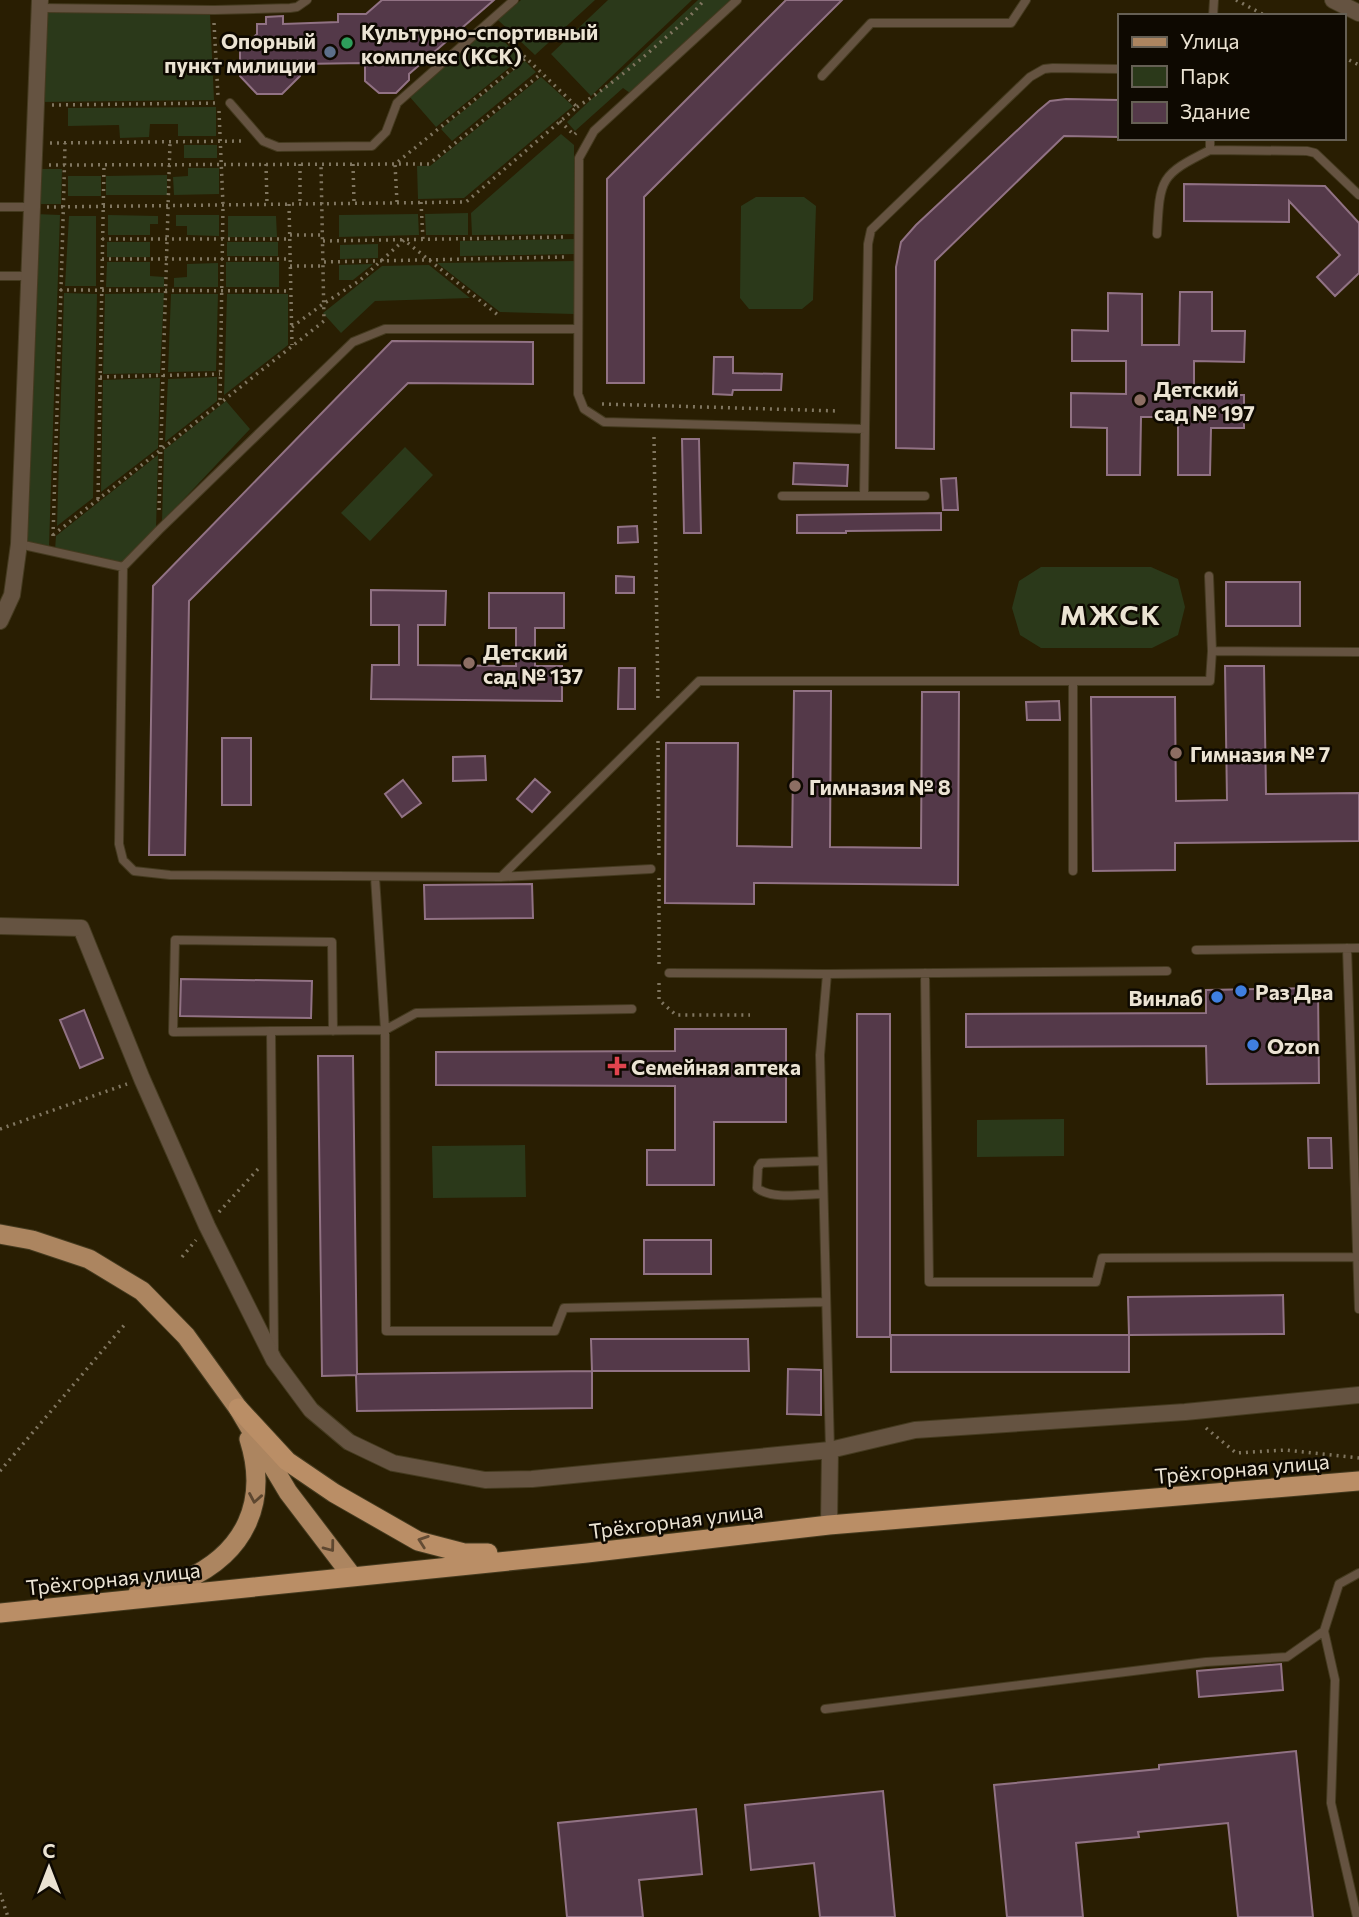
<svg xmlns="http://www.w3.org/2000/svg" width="1359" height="1917" font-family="Commissioner,sans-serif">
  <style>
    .green { fill: #2b391a }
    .building { fill: #543949; stroke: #917284; stroke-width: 2 }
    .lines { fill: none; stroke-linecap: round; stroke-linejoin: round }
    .service-casing { stroke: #443a1f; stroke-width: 10 }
    .minor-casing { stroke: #443a1f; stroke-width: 18 }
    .primary-casing { stroke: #443a1f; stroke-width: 21 }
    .trunk-casing { stroke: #443a1f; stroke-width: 21 }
    .path { stroke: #807660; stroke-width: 3.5; stroke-dasharray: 2 5; stroke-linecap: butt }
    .service { stroke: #655341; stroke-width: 8 }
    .minor { stroke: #655341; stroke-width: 16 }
    .primary { stroke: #ac8560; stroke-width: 19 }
    .trunk { stroke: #ba8e66; stroke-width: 19 }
    .oneway { stroke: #5d4730 }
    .oneway2 { stroke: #644c34 }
    .leisure-dot { fill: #2e9e5b; stroke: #0e0901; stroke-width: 2.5 }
    .service-dot { fill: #5c6f8a; stroke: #0e0901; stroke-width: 2.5 }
    .education-dot { fill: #8d6e63; stroke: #0e0901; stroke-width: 2.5 }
    .shop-dot { fill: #3f7fe0; stroke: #0e0901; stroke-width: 2.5 }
    .health-dot { fill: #e0444e; stroke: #0e0901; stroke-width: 2.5 }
    .labels { text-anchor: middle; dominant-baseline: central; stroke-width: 5; stroke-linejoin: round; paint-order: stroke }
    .poi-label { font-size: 21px; font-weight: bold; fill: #ebe3d3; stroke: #0e0901; text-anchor: start }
    .street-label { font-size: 21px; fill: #ebe3d3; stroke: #0e0901 }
    .district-label { font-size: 28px; font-weight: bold; letter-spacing: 2px; fill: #ebe3d3; stroke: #0e0901 }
  </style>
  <rect width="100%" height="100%" fill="#291e02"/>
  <!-- green -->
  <path class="green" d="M 521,0 L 595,0 L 535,55 L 498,20 Z
    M 608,0 L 692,0 L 591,96 L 551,54 Z
    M 698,0 L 732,0 L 630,93 L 623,88 L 575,131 L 567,122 Z
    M 44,11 L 210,13 L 214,100 L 40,102 Z
    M 488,26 L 521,58 L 436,127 L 409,96 Z
    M 525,61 L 536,72 L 452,141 L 441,129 Z
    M 541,77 L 573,106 L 464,198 L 418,199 L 417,166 L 430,166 Z
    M 216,107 L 216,136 L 178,136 L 178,124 L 150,124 L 149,137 L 120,138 L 119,125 L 68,126 L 68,108 Z
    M 561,134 L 574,145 L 574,234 L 472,235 L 471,213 Z
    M 184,145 L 217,145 L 217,158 L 184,158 Z
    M 188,168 L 219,168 L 219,194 L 174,195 L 173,177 L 188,176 Z
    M 37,169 L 62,169 L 61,204 L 35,204 Z
    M 167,175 L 167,195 L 106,195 L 106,176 Z
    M 68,176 L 101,176 L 101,196 L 68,196 Z
    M 756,197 L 804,197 L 816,206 L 813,300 L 802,309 L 749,309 L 740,298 L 741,206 Z
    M 468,213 L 468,235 L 426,235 L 425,214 Z
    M 35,214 L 60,215 L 49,547 L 23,541 Z
    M 418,214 L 419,235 L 339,237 L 339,215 Z
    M 108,215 L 158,216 L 158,224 L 150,224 L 150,235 L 108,235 Z
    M 176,215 L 219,215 L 219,236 L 187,235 L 187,226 L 176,226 Z
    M 69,216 L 96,216 L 96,286 L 65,286 Z
    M 228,216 L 276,216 L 277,237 L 228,237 Z
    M 575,239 L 575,254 L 460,256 L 460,241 Z
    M 107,242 L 150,242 L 150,257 L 107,257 Z
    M 227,242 L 278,242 L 278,256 L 227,256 Z
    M 378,244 L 378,258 L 340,259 L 340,245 Z
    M 575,261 L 574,314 L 500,312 L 437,263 Z
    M 107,262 L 150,262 L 150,276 L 164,277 L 164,287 L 106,287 Z
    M 226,262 L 279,262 L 279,287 L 226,287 Z
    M 218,263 L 218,287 L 174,287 L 174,278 L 187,277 L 187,264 Z
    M 373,264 L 353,280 L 339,280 L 339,265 Z
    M 429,265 L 470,298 L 375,301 L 341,333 L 323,313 L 382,266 Z
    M 64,293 L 97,294 L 93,498 L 57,526 Z
    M 164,293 L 160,373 L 103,374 L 105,294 Z
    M 171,294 L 218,294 L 216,371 L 168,372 Z
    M 227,294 L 288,294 L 288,345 L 224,395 Z
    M 217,377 L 217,401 L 165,442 L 168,379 Z
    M 160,378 L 158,448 L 101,492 L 103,380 Z
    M 226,401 L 250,429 L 162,522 L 164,450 Z
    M 405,447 L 433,475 L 370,541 L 341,513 Z
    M 158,455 L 156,529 L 121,564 L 55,550 L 56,536 Z
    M 1041,567 L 1151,567 L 1178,579 L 1185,607 L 1178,635 L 1152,648 L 1041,648 L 1020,635 L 1012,608 L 1019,581 Z
    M 1064,1119 L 1064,1156 L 977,1157 L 977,1120 Z
    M 525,1145 L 526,1197 L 433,1198 L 432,1146 Z"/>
  <!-- building -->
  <path class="building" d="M 382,0 L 494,0 L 409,74 L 409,80 L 396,93 L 379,93 L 365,81 L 365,63 L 300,64 L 300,76 L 282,94 L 257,94 L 240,76 L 240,51 L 257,34 L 257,24 L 266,24 L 266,17 L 283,16 L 283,24 L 338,22 L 338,14 L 366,14 Z
    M 786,0 L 842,0 L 644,197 L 644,383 L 607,383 L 607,179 Z
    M 1066,99 L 1119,100 L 1119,137 L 1064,136 L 935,261 L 934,449 L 896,448 L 896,267 L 901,242 L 916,225 L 1038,111 L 1050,101 Z
    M 1184,184 L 1325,186 L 1359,223 L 1359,273 L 1335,296 L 1317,277 L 1340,255 L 1289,201 L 1289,222 L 1184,221 Z
    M 1180,292 L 1212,292 L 1212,331 L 1245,331 L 1244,362 L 1194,361 L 1194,395 L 1244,395 L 1244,428 L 1211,428 L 1210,475 L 1178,475 L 1178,417 L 1141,417 L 1140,475 L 1107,475 L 1107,428 L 1071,427 L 1071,393 L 1126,394 L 1126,361 L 1072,361 L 1072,330 L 1108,331 L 1108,293 L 1142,294 L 1142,345 L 1179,345 Z
    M 392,341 L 533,342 L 533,384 L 408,383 L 189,601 L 185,855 L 149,855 L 153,586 Z
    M 714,357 L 733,357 L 733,373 L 782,374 L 781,390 L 733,390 L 732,395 L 713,394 Z
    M 682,439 L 699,439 L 701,533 L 684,533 Z
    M 794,463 L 848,465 L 847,486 L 793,484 Z
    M 956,478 L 958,510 L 943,510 L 941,479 Z
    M 941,513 L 941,530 L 846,531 L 846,533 L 797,533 L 797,515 Z
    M 637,526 L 638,542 L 618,543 L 618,527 Z
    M 616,576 L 634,577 L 634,593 L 616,593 Z
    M 1226,582 L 1300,582 L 1300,626 L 1226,626 Z
    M 371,590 L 446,591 L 445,625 L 418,625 L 418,665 L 516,666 L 516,628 L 489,628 L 489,593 L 564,593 L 564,628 L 535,628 L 535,666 L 562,666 L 562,701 L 371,699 L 372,665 L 399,665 L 399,625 L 371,625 Z
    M 1225,666 L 1264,666 L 1266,794 L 1359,793 L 1359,841 L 1175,843 L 1175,870 L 1093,871 L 1091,697 L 1175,697 L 1176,801 L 1227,800 Z
    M 619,668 L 635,668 L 635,709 L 618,709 Z
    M 794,691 L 831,691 L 830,847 L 921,848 L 922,692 L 959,692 L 958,885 L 754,883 L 754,904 L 665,903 L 666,743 L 738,743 L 737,846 L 792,847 Z
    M 1059,701 L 1060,720 L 1027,720 L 1026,702 Z
    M 222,738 L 251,738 L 251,805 L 222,805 Z
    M 485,756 L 486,780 L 453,781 L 453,757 Z
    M 535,779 L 550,792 L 532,812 L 517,799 Z
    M 403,780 L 421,803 L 402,817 L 385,794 Z
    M 532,884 L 533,918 L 425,919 L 424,885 Z
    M 181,979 L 312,981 L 311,1018 L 180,1016 Z
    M 1318,988 L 1319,1083 L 1207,1084 L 1206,1046 L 966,1047 L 966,1014 L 1206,1013 L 1206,990 Z
    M 84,1010 L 103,1058 L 80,1068 L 60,1020 Z
    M 857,1014 L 890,1014 L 890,1337 L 857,1337 Z
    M 675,1029 L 786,1029 L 786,1122 L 714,1122 L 714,1185 L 647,1185 L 647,1150 L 675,1150 L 675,1086 L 436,1085 L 436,1052 L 675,1051 Z
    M 318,1056 L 353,1056 L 357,1374 L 592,1371 L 592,1408 L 357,1411 L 356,1375 L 322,1376 Z
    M 1308,1138 L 1331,1138 L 1332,1168 L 1309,1168 Z
    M 644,1240 L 711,1240 L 711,1274 L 644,1274 Z
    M 1283,1295 L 1284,1334 L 1129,1335 L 1128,1297 Z
    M 891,1335 L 1129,1335 L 1129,1372 L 891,1372 Z
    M 591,1339 L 748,1339 L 749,1371 L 592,1371 Z
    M 788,1369 L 821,1370 L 821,1415 L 787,1414 Z
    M 1281,1664 L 1283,1690 L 1199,1697 L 1197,1671 Z
    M 1296,1751 L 1313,1917 L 1238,1917 L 1228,1823 L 1138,1832 L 1139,1837 L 1076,1843 L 1083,1917 L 1007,1917 L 994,1785 L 1159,1769 L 1159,1765 Z
    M 883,1791 L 895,1917 L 820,1917 L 814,1863 L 751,1870 L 745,1805 Z
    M 696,1809 L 702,1874 L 639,1880 L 643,1917 L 567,1917 L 558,1823 Z"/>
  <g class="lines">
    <!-- service casing -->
    <g class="service-casing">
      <path id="service" d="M 737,0 L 594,131 L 579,158 L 578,394 L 584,409 L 604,422 L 865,429 L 868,244 L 871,230 L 1030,77 L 1044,69 L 1053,68 L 1119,69
        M 40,8 L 214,10 L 290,8 L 297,7 L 307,0
        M 1213,16 L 1214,0
        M 822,76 L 871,23 L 1011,23 L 1026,0
        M 230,103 L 263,141 L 278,147 L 372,146 L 386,132 L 397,103 L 514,0
        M 1210,138 L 1210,150 L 1307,151 L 1315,153 L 1359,195
        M 0,207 L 31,207
        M 1157,234 C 1160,178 1160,175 1210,150
        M 0,276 L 29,276
        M 577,329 L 385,329 L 353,342 L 159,530 L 123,567 L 119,844 L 123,860 L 134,871 L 170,875 L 501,877 L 651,869
        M 782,496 L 925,496
        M 864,496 L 865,429
        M 19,544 L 123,567
        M 1209,576 L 1212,651
        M 1073,871 L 1073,681
        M 375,877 L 385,1030 L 386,1331 L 555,1331 L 564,1308 L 825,1302
        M 501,877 L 699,681 L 1210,681 L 1212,651 L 1358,652
        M 1347,948 L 1359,1309
        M 1196,950 L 1359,948
        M 669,973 L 827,974 L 1167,971
        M 925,973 L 929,1282 L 1096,1282 L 1102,1258 L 1357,1257
        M 827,974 L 820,1055 L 830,1450
        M 271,1031 L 173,1032 L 175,940 L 332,942 L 333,1031
        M 822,1161 L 761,1163 L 758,1168 L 757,1188 C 772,1200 804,1194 823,1194
        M 274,1350 L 271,1031 L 385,1030 L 416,1013 L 632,1009
        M 1324,1631 L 1335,1680 L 1331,1803 L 1357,1917
        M 825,1709 L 1206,1662 L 1287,1657 L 1324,1631 L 1339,1584 L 1359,1573"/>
    </g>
    <!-- minor casing -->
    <g class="minor-casing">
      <path id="minor" d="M 1333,0 L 1359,13
        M 0,621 L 12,595 L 19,544 L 40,0
        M 0,926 L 81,928 L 142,1079 L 207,1226 L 274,1360 L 311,1410 L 349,1442 L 393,1463 L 485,1480 L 532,1479 L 830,1450 L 915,1430 L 1185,1412 L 1359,1395
        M 829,1525 L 830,1450"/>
    </g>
    <!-- primary casing -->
    <g class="primary-casing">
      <path id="primary" d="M 0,1234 L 32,1240 L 89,1259 L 142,1291 L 186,1336 L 238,1408 L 288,1492 L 352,1576
        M 138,1593 C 154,1589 171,1587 185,1580 C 245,1553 269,1502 249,1439"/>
    </g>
    <!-- trunk casing -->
    <g class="trunk-casing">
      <path id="trunk" d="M 238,1408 L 287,1461 L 334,1493 L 418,1541 L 464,1553 L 488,1553
        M 0,1613 L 587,1553 L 829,1525 L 1359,1481"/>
    </g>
    <!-- path -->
    <path class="path" d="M 1236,0 L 1266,16
      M 214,23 L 218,96
      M 1343,57 L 1359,65
      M 52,105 L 219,103
      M 577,107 C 605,89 631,68 656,46 C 673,31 690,18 704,0
      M 219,111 L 223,205 L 220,403
      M 560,121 L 574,135 L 576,133
      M 50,143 L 246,141
      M 266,164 L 267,204
      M 300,164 L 300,204
      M 353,164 L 354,202
      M 49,165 L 429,164 L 542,73
      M 397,202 L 395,164 L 526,58
      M 421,202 L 423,240
      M 289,204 L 292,345
      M 47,207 L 466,202 L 577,107 L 497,30
      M 290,235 L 323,235
      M 102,239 L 290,239
      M 323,241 L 565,237
      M 102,259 L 290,259
      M 324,262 L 565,257
      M 290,266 L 323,266
      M 60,290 L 291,291
      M 292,327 L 323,304 L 359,281 L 404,240 L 498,315
      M 100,377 L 220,374
      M 602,404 L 839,411
      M 654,437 L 658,702
      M 98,499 L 104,165
      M 159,510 L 170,142
      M 53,535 L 324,321 L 321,165
      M 53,536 C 57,405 62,274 65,143
      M 658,741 L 659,859
      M 659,878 L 659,964
      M 659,983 L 659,1000 L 676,1015 L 750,1015
      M 0,1129 L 127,1084
      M 219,1212 L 258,1169
      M 182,1257 L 196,1240
      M 1206,1428 L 1236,1453 L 1285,1450 L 1359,1458
      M 0,1471 L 126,1323
      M 0,1893 L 8,1917"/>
    <!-- service -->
    <use href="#service" class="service"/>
    <!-- minor -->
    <use href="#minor" class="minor"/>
    <!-- primary -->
    <use href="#primary" class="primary"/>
    <!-- trunk -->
    <use href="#trunk" class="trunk"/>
  </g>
  <!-- one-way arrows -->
  <defs><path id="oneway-chevron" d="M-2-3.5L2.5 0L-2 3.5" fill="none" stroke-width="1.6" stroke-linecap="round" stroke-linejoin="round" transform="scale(1.75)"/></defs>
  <g class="oneway">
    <use href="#oneway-chevron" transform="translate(255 1498) rotate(100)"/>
    <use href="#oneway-chevron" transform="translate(330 1547) rotate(53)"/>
  </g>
  <use class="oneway2" href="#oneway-chevron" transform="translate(423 1541) rotate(-161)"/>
  <!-- markers -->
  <circle class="leisure-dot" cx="347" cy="43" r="7"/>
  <circle class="service-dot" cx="330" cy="52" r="7"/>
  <g class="education-dot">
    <circle cx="1140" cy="400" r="7"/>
    <circle cx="469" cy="663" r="7"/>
    <circle cx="1176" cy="753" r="7"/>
    <circle cx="795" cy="786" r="7"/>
  </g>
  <g class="shop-dot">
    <circle cx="1241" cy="991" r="7"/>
    <circle cx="1217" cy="997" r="7"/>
    <circle cx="1253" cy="1045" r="7"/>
  </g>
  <path class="health-dot" d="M613.5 1055.5h7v7h7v7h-7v7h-7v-7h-7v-7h7z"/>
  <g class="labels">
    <!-- poi labels -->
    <g class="poi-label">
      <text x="361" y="31">Культурно-спортивный<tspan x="361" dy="24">комплекс (КСК)</tspan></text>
      <text x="316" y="40" text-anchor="end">Опорный<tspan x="316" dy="24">пункт милиции</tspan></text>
      <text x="1154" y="388">Детский<tspan x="1154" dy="24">сад № 197</tspan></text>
      <text x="483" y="651">Детский<tspan x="483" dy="24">сад № 137</tspan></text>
      <text x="1190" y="753">Гимназия № 7</text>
      <text x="809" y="786">Гимназия № 8</text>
      <text x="1255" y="991">Раз Два</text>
      <text x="1203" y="997" text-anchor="end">Винлаб</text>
      <text x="1267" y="1045">Ozon</text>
      <text x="631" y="1066">Семейная аптека</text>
    </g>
    <!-- street labels -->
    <g class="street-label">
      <text transform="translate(1242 1468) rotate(-5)">Трёхгорная улица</text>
      <text transform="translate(676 1520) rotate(-7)">Трёхгорная улица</text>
      <text transform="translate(113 1578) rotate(-6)">Трёхгорная улица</text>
    </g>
    <!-- district labels -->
    <g class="district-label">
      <text x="1111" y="614">МЖСК</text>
    </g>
  </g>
  <!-- legend -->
  <rect x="1118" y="14" width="228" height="126" fill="#0e0901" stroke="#666055" stroke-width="2"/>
  <rect x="1132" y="37" width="35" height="10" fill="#ac8560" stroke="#666055" stroke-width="2"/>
  <text x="1180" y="49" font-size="21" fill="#ebe3d3">Улица</text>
  <rect x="1132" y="66" width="35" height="21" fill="#2b391a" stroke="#666055" stroke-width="2"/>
  <text x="1180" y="84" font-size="21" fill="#ebe3d3">Парк</text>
  <rect x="1132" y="102" width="35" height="21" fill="#543949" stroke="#666055" stroke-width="2"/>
  <text x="1180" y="119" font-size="21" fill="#ebe3d3">Здание</text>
  <!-- north arrow -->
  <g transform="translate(49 1868)" stroke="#0e0901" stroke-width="5" paint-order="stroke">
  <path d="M0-5L12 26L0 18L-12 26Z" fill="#ebe3d3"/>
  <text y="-10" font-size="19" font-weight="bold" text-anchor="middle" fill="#ebe3d3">С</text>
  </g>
</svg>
